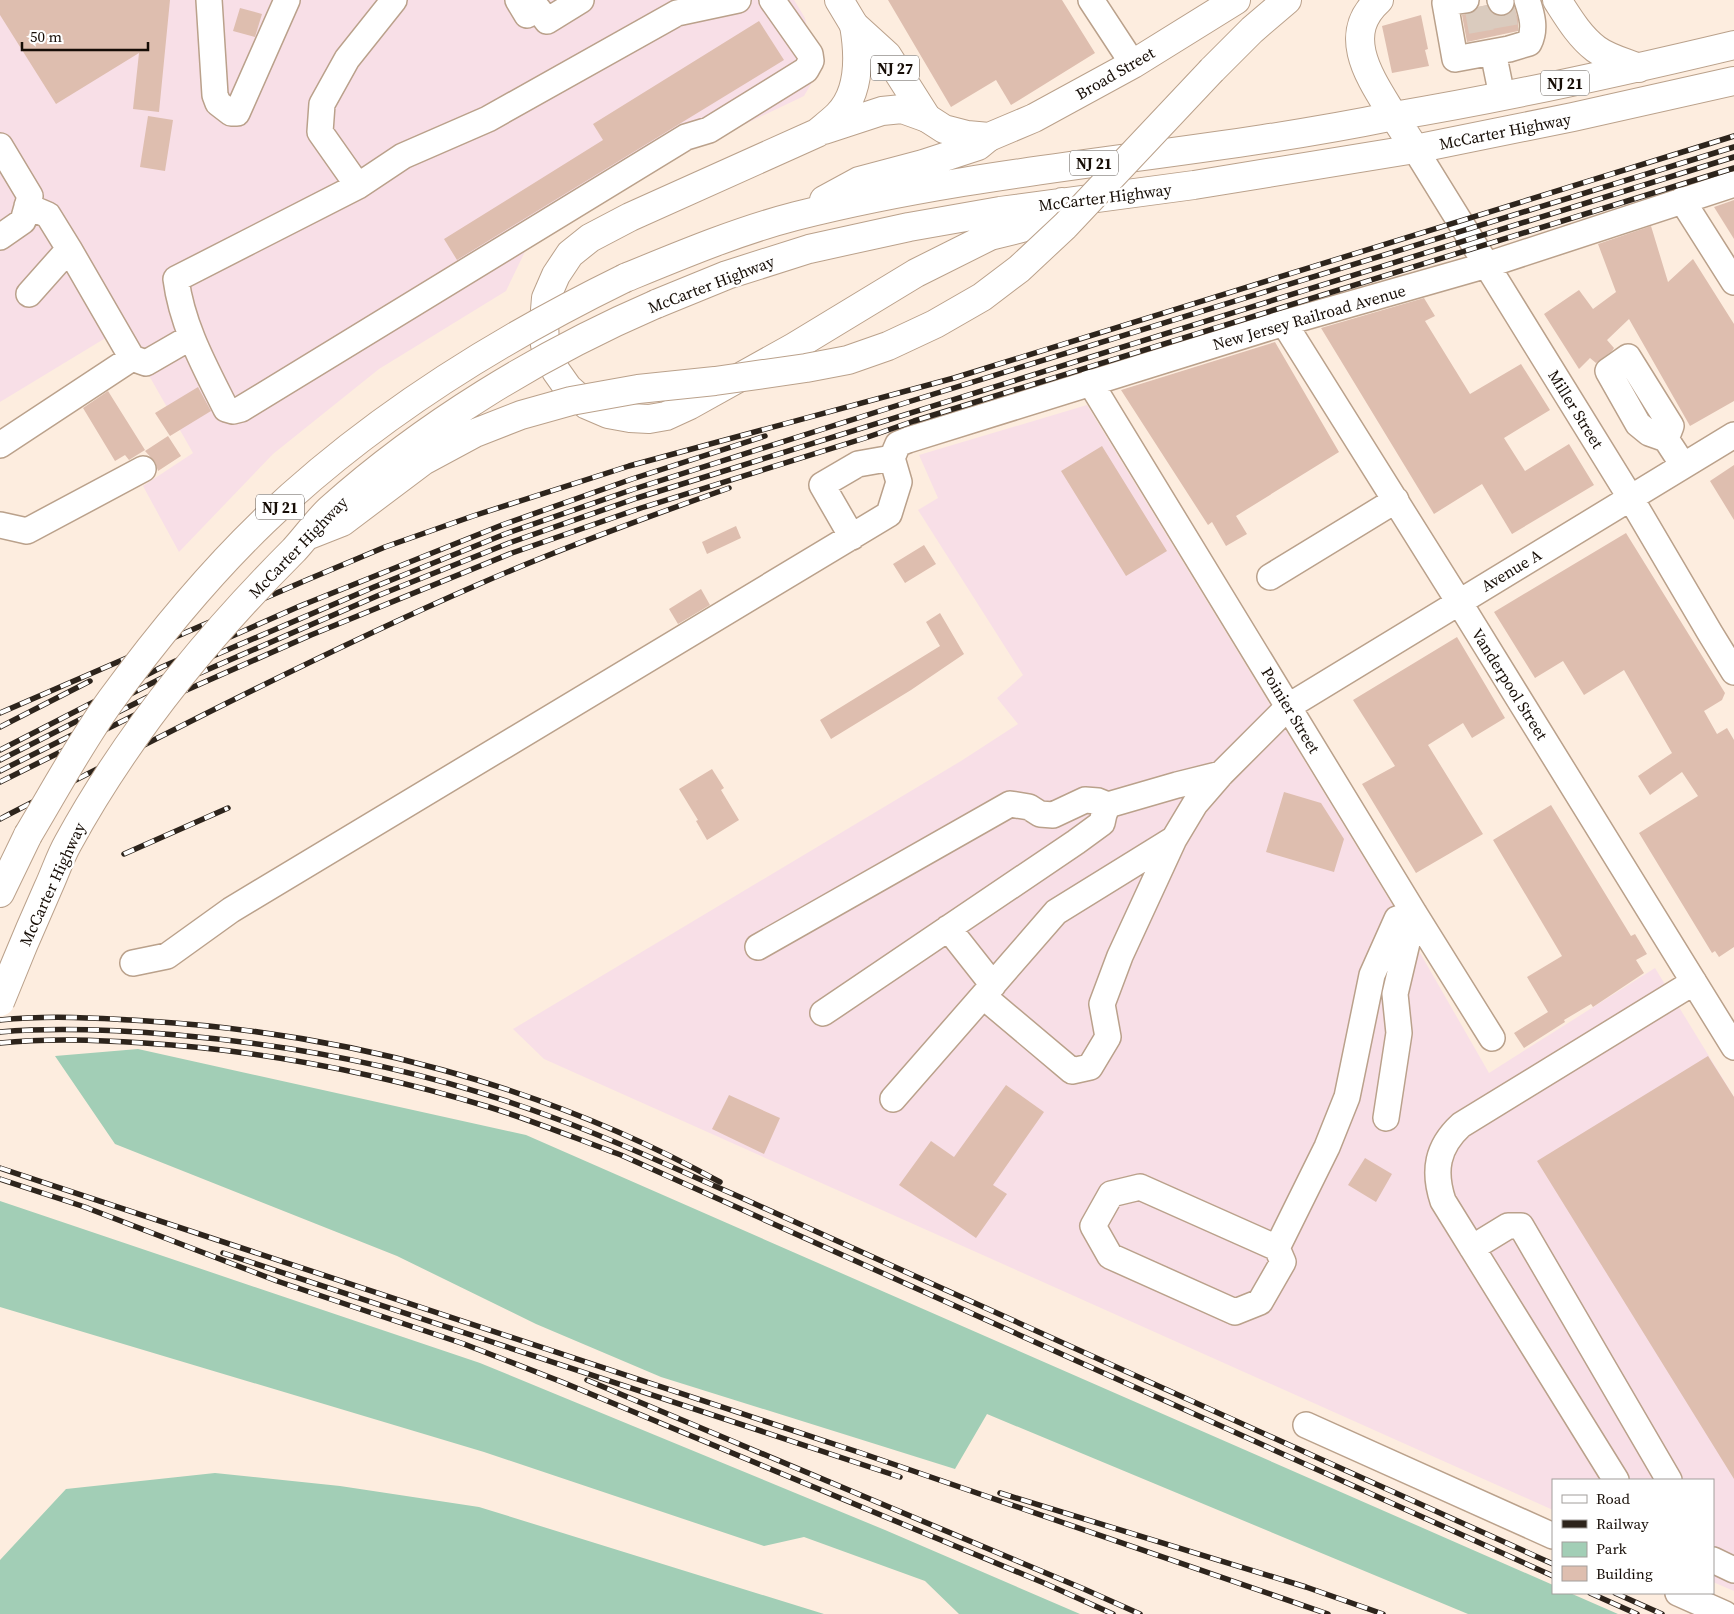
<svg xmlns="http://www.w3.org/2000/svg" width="1734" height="1614" font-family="'Source Serif 4',serif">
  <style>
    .industrial { fill: #f8dfe7 }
    .green { fill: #a2ceb6 }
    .building { fill: #debeaf }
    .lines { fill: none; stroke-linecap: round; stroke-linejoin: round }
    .minor-tunnel { stroke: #dacbbe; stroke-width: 25; stroke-dasharray: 25 12; stroke-linecap: butt }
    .minor-casing { stroke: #baa18b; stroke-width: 28 }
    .major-casing { stroke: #baa18b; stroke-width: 30 }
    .highway-casing { stroke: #baa18b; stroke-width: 30 }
    .minor { stroke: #fff; stroke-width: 25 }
    .major { stroke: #fff; stroke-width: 28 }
    .highway { stroke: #fff; stroke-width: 28 }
    .rail-casing { stroke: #2d241c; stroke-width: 5.5 }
    .rail { stroke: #fff; stroke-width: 4; stroke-dasharray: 11; stroke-linecap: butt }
    .highway-bridge-casing { stroke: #baa18b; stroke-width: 30; stroke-linecap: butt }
    .highway-bridge { stroke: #fff; stroke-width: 28 }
    .labels { text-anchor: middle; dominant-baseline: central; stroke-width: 5; stroke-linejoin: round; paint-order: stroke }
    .shield { fill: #fff; stroke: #5c5651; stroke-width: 1 }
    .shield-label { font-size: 15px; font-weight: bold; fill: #160d06 }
    .street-label { font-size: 16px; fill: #160d06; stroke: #fff }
  </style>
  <rect width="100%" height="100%" fill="#fdeddf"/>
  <!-- industrial -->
  <path class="industrial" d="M 0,0 L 794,0 L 805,18 L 817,74 L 804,96 L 562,211 L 532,237 L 506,291 L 379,369 L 273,454 L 179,552 L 143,486 L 193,453 L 122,328 L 0,402 Z
    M 1087,405 L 1392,904 L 1489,1073 L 1655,968 L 1734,1097 L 1734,1591 L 1713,1582 L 1713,1480 L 1553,1480 L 1553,1510 L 544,1059 L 513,1029 L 961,761 L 1018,724 L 997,698 L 1023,675 L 918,510 L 938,498 L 919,455 Z"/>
  <!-- green -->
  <path class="green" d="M 138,1049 L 526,1135 L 1553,1585 L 1553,1593 L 1570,1593 L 1618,1614 L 1468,1614 L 987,1414 L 955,1469 L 661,1377 L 536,1324 L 397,1256 L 115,1144 L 55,1056 Z
    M 0,1201 L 480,1363 L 885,1530 L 1080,1614 L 959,1614 L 925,1581 L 804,1537 L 764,1546 L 484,1452 L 0,1307 Z
    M 215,1473 L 340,1486 L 479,1507 L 824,1614 L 0,1614 L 0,1560 L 66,1489 Z"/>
  <!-- building -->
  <path class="building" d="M 0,0 L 170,0 L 159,112 L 133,109 L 139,53 L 56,104 L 0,15 Z
    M 888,0 L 1062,0 L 1095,53 L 1011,105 L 996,80 L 951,107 Z
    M 1487,5 L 1493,14 L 1500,16 L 1508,15 L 1514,7 L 1518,19 L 1518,31 L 1467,42 L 1462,15 L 1474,12 L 1478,7 Z
    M 240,8 L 262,14 L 255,37 L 233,31 Z
    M 1421,15 L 1428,49 L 1425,50 L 1429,66 L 1392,73 L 1382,26 Z
    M 759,21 L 784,60 L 457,260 L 444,239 L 603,140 L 593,124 Z
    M 148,116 L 173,120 L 165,171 L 140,167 Z
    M 1734,200 L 1734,239 L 1714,207 Z
    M 1651,226 L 1668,282 L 1693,259 L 1734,324 L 1734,401 L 1690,426 L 1629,319 L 1607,340 L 1614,348 L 1612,351 L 1596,363 L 1590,358 L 1579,369 L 1544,314 L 1579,290 L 1593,309 L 1616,292 L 1598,244 Z
    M 1424,298 L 1435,316 L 1425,321 L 1470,394 L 1521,364 L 1550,410 L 1504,438 L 1525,471 L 1569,444 L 1594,485 L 1512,534 L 1482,484 L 1434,514 L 1321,328 Z
    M 1275,342 L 1339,452 L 1236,516 L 1247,534 L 1226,546 L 1212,522 L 1208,525 L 1121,390 Z
    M 198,387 L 211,411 L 170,436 L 155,413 Z
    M 108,391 L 145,450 L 129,460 L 125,455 L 115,461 L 83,408 Z
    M 168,436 L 181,456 L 158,471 L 155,462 L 145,451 Z
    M 1102,446 L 1167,551 L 1126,576 L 1061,471 Z
    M 1734,465 L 1734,520 L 1710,481 Z
    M 736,526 L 741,538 L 707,554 L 702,542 Z
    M 1626,533 L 1725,693 L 1722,700 L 1704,711 L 1717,734 L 1727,728 L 1734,740 L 1734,947 L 1719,957 L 1715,951 L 1712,953 L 1639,833 L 1698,796 L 1682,772 L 1650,795 L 1638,776 L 1672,753 L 1624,670 L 1584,695 L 1563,661 L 1535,678 L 1494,612 Z
    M 924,545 L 936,564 L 905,583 L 893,564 Z
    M 701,589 L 710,605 L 678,624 L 669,609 Z
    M 940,613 L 964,654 L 911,690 L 831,739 L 820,720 L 940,646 L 926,622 Z
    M 1457,637 L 1505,718 L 1472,738 L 1463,723 L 1428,745 L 1483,834 L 1416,873 L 1362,784 L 1395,766 L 1353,700 Z
    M 712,769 L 724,788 L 721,790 L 739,820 L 707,840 L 696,821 L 698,820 L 679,789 Z
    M 1284,792 L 1321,803 L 1344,839 L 1334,872 L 1266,852 Z
    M 1551,805 L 1631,936 L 1635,934 L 1647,954 L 1636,960 L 1644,973 L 1593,1007 L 1591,1004 L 1564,1020 L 1565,1022 L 1524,1048 L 1514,1033 L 1548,1012 L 1527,977 L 1562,956 L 1493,840 Z
    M 1708,1056 L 1734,1097 L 1734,1479 L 1537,1161 Z
    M 1006,1085 L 1044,1112 L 993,1185 L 1007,1194 L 976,1238 L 899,1185 L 931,1141 L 954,1157 Z
    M 729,1095 L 780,1118 L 764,1154 L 712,1129 Z
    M 1365,1158 L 1392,1174 L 1376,1202 L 1348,1185 Z"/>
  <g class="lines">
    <!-- minor-tunnel -->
    <path class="minor-tunnel" d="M 1501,2 L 1507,36
      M 1477,7 L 1483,41"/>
    <!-- minor casing -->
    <g class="minor-casing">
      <path id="minor" d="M 209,0 L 215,95 L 218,103 L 231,113 L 237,113 L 287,0
        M 518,0 L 527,15 L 538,9 L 547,21 L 581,0
        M 738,0 L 677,13 L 488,119 L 403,156 L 358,186 L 176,279 C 182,326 205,367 226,409 L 233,411 L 241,409 L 686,137 L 709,130 L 806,70 L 811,61 L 810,54 L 772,0
        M 1091,0 L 1133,64
        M 1466,0 L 1445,3 L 1455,59 L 1509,49 L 1529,43 C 1536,29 1532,15 1527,0
        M 1500,0 L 1501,2
        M 1493,52 L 1502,96
        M 0,146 L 30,196 L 23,221 L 0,237
        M 1415,149 L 1630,497 L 1710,633 L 1734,672
        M 358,186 L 320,132 L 322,104 L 347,59 L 394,0
        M 1682,200 L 1734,282
        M 27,206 L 48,215 L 69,249 L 29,294
        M 69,249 L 132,358 L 146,363 L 191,337
        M 1284,323 L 1459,602 L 1734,1047
        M 1090,382 L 1414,913 L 1492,1038
        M 1666,439 L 1671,426 L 1628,357 L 1608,371 L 1638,424 L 1649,433 L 1666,439 L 1683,465
        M 0,445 L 132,358
        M 892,458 L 898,444 L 908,440 L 1284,323 L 1487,265 L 1734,184
        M 0,525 L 27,531 L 143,469
        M 852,537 L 822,485 L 858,464 L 892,458
        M 1270,577 L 1396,500
        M 1174,839 L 1056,912 L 983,996 L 1072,1071 L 1090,1067 L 1108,1037 L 1102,1004 L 1120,956 L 1174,839 L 1195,804 L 1221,774 L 1289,706 L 1734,435
        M 948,928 L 993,985
        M 758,947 L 1010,804 L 1029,807 L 1040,814 L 1053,815 L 1085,800 L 1098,801 L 1108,805
        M 133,963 L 167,956 L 231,910 L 889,514 L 899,482 L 892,458
        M 823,1013 L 1076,842 L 1102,823 L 1104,814 L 1108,805 L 1177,785 L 1221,774
        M 893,1099 L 983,996
        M 1277,1248 L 1283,1262 L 1260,1302 L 1235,1312 L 1110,1256 L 1093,1226 L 1111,1194 L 1140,1187 L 1277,1248 L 1327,1147 L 1347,1097 L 1372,975 L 1397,919 L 1414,913 L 1395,994 L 1399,1033 L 1386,1118
        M 1472,1248 L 1508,1226 L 1521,1226 L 1669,1480
        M 1306,1425 L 1553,1536
        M 1616,1480 L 1443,1201 C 1433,1171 1437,1147 1461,1125 L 1694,982
        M 1713,1560 L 1734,1570
        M 1678,1593 L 1725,1614"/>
    </g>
    <!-- major casing -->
    <g class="major-casing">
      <path id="major" d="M 839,0 L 854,25 L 887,55 L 927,118 L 944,129 L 967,135 L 989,137 L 1034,118 L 1133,64 L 1236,0
        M 1379,0 C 1342,33 1367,73 1388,107 C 1397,121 1406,135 1415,149 L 1573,117 L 1734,81
        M 1557,0 C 1568,17 1579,36 1596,49 C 1608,58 1624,62 1639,68
        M 1394,116 C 1508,97 1621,72 1734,45"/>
    </g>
    <!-- highway casing -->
    <g class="highway-casing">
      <path id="highway" d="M 854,25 C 859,54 861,92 838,115 C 832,121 824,127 817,133 L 630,217 L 590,238 L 570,254 L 556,275 L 546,298 L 544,322 L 545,345 L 556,371 L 568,388 L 587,405 L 608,414 L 630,418 L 649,419 L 666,416 L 690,405 L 794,347 L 916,273 L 990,236 L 1022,228 L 1062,202
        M 1212,70 L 1252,30 L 1287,0
        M 824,130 L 882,111 L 902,109 L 927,118
        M 824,200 L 859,181 L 923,164 L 978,146 L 989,137
        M 625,278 C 681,255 738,231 796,216 C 993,166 1196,157 1394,116
        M 656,304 L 727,275 L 809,249 L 909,227 L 1000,211 L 1194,185 L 1415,149
        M 0,893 L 28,835"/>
    </g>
    <!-- minor -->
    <use href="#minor" class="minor"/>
    <!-- major -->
    <use href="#major" class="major"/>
    <!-- highway -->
    <use href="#highway" class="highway"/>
    <!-- rail casing -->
    <g class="rail-casing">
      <path id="rail" d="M 0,713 L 309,579 L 385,547 L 473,516 L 629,466 L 954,378 L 1734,136
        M 0,727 L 90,681
        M 0,750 L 162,667 L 300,606 L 502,525 L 632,479 L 765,436
        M 0,760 L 164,677 L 374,587 L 505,534 L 634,489 L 908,402 L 1734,147
        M 0,771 L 170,686 L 377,596 L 509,543 L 637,498 L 1734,157
        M 0,782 L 173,696 L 311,635 L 512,553 L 641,508 L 865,438 L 914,421 L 1734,168
        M 0,819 C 157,738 315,656 477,585 C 559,549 644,518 729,488
        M 124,854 L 228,808
        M 0,1020 C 49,1015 98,1018 147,1021 C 346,1033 546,1086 720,1182
        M 0,1032 C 59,1027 118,1030 177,1035 C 307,1046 436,1073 557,1119 C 620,1142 680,1171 742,1198 L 1553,1564
        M 0,1043 C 48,1038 96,1040 144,1043 C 261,1050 377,1073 489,1107 C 534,1121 577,1139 621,1155 L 1553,1576
        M 0,1168 L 861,1453 L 1328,1614
        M 0,1179 L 88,1208
        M 82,1206 L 277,1281 L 464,1344 L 562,1382 L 1044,1583 L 1113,1614
        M 223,1253 L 900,1477
        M 587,1380 L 1084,1589 L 1140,1614
        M 1000,1493 L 1306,1587 L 1383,1614
        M 1590,1593 L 1637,1614
        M 1615,1593 L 1662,1614"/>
    </g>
    <!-- rail -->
    <use href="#rail" class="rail"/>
    <!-- highway-bridge casing -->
    <g class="highway-bridge-casing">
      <path id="highway-bridge" d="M 309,535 L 342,522 L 423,461 L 475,433 L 521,415 L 571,401 L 638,389 L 715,381 L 806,368 L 848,360 L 888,346 L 935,324 L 982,297 L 1019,269 L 1065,226 L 1212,70
        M 28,835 C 55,790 80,743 111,700 C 157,637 207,576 263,522 C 369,420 494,342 625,278
        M 0,1002 C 15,964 31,926 48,888 C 55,873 60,857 68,843 C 128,733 206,638 294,550 C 306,537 318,520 330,509 C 424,425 540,354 656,304"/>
    </g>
    <!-- highway-bridge -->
    <use href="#highway-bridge" class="highway-bridge"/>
  </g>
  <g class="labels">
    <!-- shield labels -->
    <g class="shield">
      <rect x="871" y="55.5" width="48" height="25" rx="4"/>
      <rect x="1541" y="70.5" width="48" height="25" rx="4"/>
      <rect x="1070" y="150.5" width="48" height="25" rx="4"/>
      <rect x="256" y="494.5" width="48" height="25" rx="4"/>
    </g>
    <g class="shield-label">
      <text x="895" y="68">NJ 27</text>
      <text x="1565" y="83">NJ 21</text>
      <text x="1094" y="163">NJ 21</text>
      <text x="280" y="507">NJ 21</text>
    </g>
    <!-- street labels -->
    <g class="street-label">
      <text transform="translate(1115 73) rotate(-30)">Broad Street</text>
      <text transform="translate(1505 131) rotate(-11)">McCarter Highway</text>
      <text transform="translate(1105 197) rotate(-7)">McCarter Highway</text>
      <text transform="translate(711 284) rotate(-21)">McCarter Highway</text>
      <text transform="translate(1309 317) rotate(-16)">New Jersey Railroad Avenue</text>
      <text transform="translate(1576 409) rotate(58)">Miller Street</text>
      <text transform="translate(298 547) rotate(-46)">McCarter Highway</text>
      <text transform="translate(1511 570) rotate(-31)">Avenue A</text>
      <text transform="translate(1510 684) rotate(58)">Vanderpool Street</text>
      <text transform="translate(1291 710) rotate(59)">Poinier Street</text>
      <text transform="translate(52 884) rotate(-65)">McCarter Highway</text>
    </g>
  </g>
  <!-- legend -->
  <rect x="1552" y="1479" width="162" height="115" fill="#ffffff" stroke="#a29e9b"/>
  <rect x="1562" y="1495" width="25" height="8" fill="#ffffff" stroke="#a29e9b"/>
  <text x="1596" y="1504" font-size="15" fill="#160d06">Road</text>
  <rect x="1562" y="1520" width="25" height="8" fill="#2d241c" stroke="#a29e9b"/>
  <text x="1596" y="1529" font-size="15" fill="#160d06">Railway</text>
  <rect x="1562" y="1542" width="25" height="15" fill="#a2ceb6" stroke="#a29e9b"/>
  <text x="1596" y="1554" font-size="15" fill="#160d06">Park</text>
  <rect x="1562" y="1566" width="25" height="15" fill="#debeaf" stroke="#a29e9b"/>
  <text x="1596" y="1579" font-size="15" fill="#160d06">Building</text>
  <!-- scale -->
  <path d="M22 42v8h126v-8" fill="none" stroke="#160d06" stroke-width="2.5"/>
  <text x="30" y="42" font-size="15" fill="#160d06" stroke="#ffffff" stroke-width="4" paint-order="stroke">50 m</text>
</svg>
